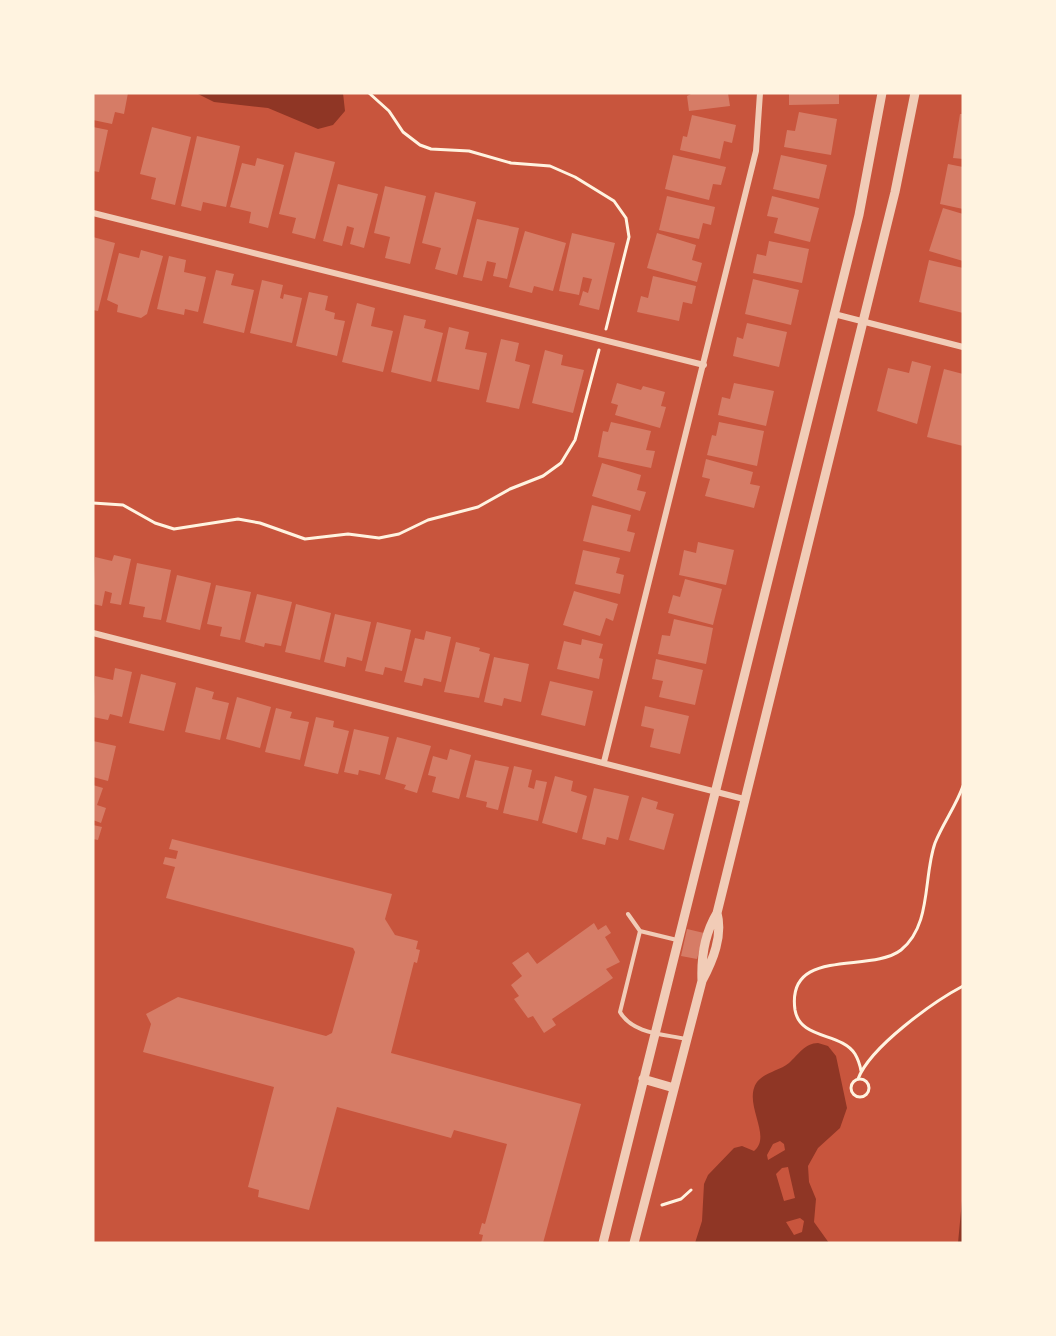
<svg xmlns="http://www.w3.org/2000/svg" width="1056" height="1336" font-family="'Noto Sans',sans-serif">
  <style>
    .water { fill: #8f3625; fill-rule: evenodd }
    .building { fill: #d67c66 }
    .lines { fill: none; stroke-linecap: round; stroke-linejoin: round }
    .path { stroke: #fff3e0; stroke-width: 3 }
    .service { stroke: #f1ccb7; stroke-width: 4 }
    .minor { stroke: #f1ccb7; stroke-width: 6 }
    .tertiary { stroke: #f1ccb7; stroke-width: 9 }
  </style>
  <rect width="100%" height="100%" fill="#c8553d"/>
  <!-- water -->
  <path class="water" d="M 196,93 L 343,93 L 345,111 L 333,125 L 318,129 L 268,108 L 214,102 Z
    M 818,1043 L 828,1046 L 836,1056 L 847,1108 L 840,1128 L 818,1148 L 808,1166 L 809,1182 L 816,1199 L 814,1222 L 829,1243 L 695,1243 L 702,1221 L 704,1184 L 708,1175 L 734,1148 L 742,1146 L 754,1151 C 773,1136 742,1103 757,1082 C 765,1072 779,1071 789,1063 C 798,1055 805,1043 818,1043 ZM 780,1141 L 784,1144 L 785,1150 L 768,1160 L 767,1155 L 773,1144 ZM 788,1167 L 795,1198 L 784,1201 L 776,1174 L 782,1168 ZM 800,1218 L 804,1221 L 802,1232 L 794,1235 L 786,1222 Z
    M 963,1190 L 963,1243 L 958,1243 Z"/>
  <!-- building -->
  <path class="building" d="M 93,93 L 128,93 L 124,114 L 115,112 L 112,124 L 93,120 Z
    M 693,93 L 728,93 L 730,106 L 689,111 L 687,96 Z
    M 789,93 L 839,93 L 839,104 L 789,105 Z
    M 799,112 L 837,119 L 831,155 L 784,147 L 787,130 L 795,131 Z
    M 960,114 L 963,114 L 963,159 L 953,158 Z
    M 692,115 L 736,125 L 732,143 L 724,141 L 720,159 L 680,150 L 683,136 L 687,137 Z
    M 93,127 L 108,130 L 99,172 L 93,171 Z
    M 152,127 L 191,137 L 175,205 L 151,199 L 156,178 L 140,174 Z
    M 197,136 L 240,146 L 226,207 L 203,202 L 201,211 L 181,206 Z
    M 295,152 L 335,162 L 315,239 L 292,233 L 296,218 L 279,214 Z
    M 673,155 L 726,167 L 721,185 L 713,184 L 709,200 L 665,189 Z
    M 781,155 L 827,165 L 819,199 L 773,189 Z
    M 257,158 L 284,165 L 268,228 L 249,223 L 251,212 L 230,207 L 242,163 L 255,166 Z
    M 948,164 L 963,167 L 963,209 L 940,204 Z
    M 338,184 L 378,194 L 364,248 L 350,244 L 354,228 L 347,226 L 342,246 L 323,241 Z
    M 385,186 L 426,196 L 410,264 L 385,258 L 390,237 L 374,233 Z
    M 435,192 L 476,202 L 457,275 L 435,269 L 441,248 L 422,243 Z
    M 667,196 L 715,207 L 711,225 L 703,223 L 699,239 L 659,230 Z
    M 772,196 L 819,208 L 810,242 L 774,233 L 778,218 L 767,216 Z
    M 943,208 L 963,214 L 963,261 L 929,251 Z
    M 477,219 L 519,228 L 507,279 L 493,276 L 496,263 L 487,261 L 482,281 L 463,277 Z
    M 525,231 L 566,243 L 553,291 L 534,286 L 532,293 L 509,287 Z
    M 572,233 L 615,243 L 599,310 L 579,305 L 583,291 L 588,293 L 592,279 L 583,277 L 579,295 L 559,291 Z
    M 657,233 L 696,245 L 692,260 L 702,263 L 697,282 L 647,268 Z
    M 93,237 L 115,243 L 98,311 L 93,310 Z
    M 769,241 L 809,249 L 802,283 L 753,273 L 757,254 L 766,256 Z
    M 141,250 L 163,256 L 147,314 L 141,318 L 117,312 L 118,305 L 107,300 L 119,253 L 139,258 Z
    M 169,256 L 186,260 L 184,272 L 206,277 L 198,312 L 185,309 L 184,315 L 157,309 Z
    M 929,260 L 963,268 L 963,313 L 919,302 Z
    M 216,270 L 234,274 L 231,285 L 254,290 L 244,333 L 203,323 Z
    M 653,276 L 696,286 L 692,304 L 683,302 L 679,321 L 637,312 L 641,296 L 648,298 Z
    M 753,279 L 799,290 L 791,325 L 745,314 Z
    M 262,280 L 283,285 L 280,298 L 283,299 L 284,294 L 302,298 L 292,343 L 250,333 Z
    M 309,292 L 328,296 L 325,310 L 335,313 L 334,319 L 345,321 L 337,356 L 296,346 Z
    M 357,303 L 375,308 L 371,326 L 393,331 L 383,372 L 342,362 Z
    M 404,315 L 426,320 L 424,328 L 443,333 L 431,382 L 391,372 Z
    M 747,323 L 787,332 L 779,367 L 733,356 L 737,337 L 743,339 Z
    M 449,327 L 469,332 L 465,349 L 487,353 L 479,390 L 437,381 Z
    M 501,339 L 519,343 L 515,361 L 530,365 L 519,409 L 486,402 Z
    M 545,350 L 563,355 L 561,365 L 584,370 L 573,413 L 532,403 Z
    M 912,361 L 931,366 L 917,424 L 877,411 L 888,368 L 909,373 Z
    M 944,369 L 963,374 L 963,446 L 927,437 Z
    M 617,383 L 641,390 L 643,386 L 665,392 L 661,406 L 666,407 L 660,428 L 615,415 L 618,405 L 611,403 Z
    M 734,383 L 774,391 L 766,426 L 718,415 L 722,397 L 730,399 Z
    M 611,422 L 651,431 L 646,450 L 655,451 L 651,468 L 598,457 L 603,431 L 608,432 Z
    M 719,422 L 764,431 L 757,466 L 707,455 L 712,435 L 716,436 Z
    M 706,459 L 753,472 L 750,484 L 760,486 L 754,508 L 705,496 L 710,479 L 702,477 Z
    M 602,463 L 641,475 L 637,490 L 646,492 L 640,511 L 592,496 Z
    M 592,505 L 631,515 L 627,531 L 635,533 L 630,552 L 583,541 Z
    M 698,542 L 734,550 L 726,585 L 679,575 L 684,550 L 696,553 Z
    M 583,550 L 620,558 L 616,573 L 624,575 L 620,594 L 575,584 Z
    M 114,555 L 131,559 L 121,605 L 110,603 L 112,593 L 105,591 L 102,606 L 93,604 L 95,557 L 112,561 Z
    M 137,563 L 171,570 L 161,620 L 143,617 L 145,607 L 129,604 Z
    M 177,575 L 211,583 L 200,630 L 166,622 Z
    M 685,579 L 722,589 L 713,625 L 668,613 L 673,595 L 680,597 Z
    M 216,585 L 251,592 L 240,640 L 220,636 L 222,627 L 207,624 Z
    M 574,591 L 618,604 L 613,621 L 606,618 L 600,636 L 563,625 Z
    M 257,594 L 292,602 L 281,646 L 265,643 L 264,647 L 245,642 Z
    M 296,604 L 331,613 L 320,660 L 285,652 Z
    M 335,614 L 371,622 L 362,661 L 347,657 L 345,667 L 324,662 Z
    M 674,619 L 713,628 L 706,664 L 658,654 L 662,635 L 670,636 Z
    M 377,622 L 411,630 L 402,671 L 385,667 L 383,675 L 365,671 Z
    M 426,631 L 451,637 L 441,682 L 424,678 L 422,686 L 404,682 L 415,638 L 424,640 Z
    M 582,639 L 603,644 L 599,658 L 603,659 L 599,679 L 557,669 L 564,641 L 581,645 Z
    M 456,642 L 480,648 L 479,651 L 490,654 L 479,698 L 444,692 Z
    M 494,657 L 529,664 L 521,702 L 504,698 L 502,706 L 484,702 Z
    M 656,659 L 703,670 L 695,705 L 659,697 L 663,681 L 652,679 Z
    M 115,668 L 132,672 L 122,717 L 110,714 L 108,720 L 93,717 L 95,676 L 113,680 Z
    M 141,674 L 176,683 L 164,731 L 129,723 Z
    M 550,681 L 593,691 L 585,726 L 541,715 Z
    M 196,687 L 214,692 L 212,699 L 229,703 L 220,740 L 185,732 Z
    M 237,697 L 271,707 L 260,748 L 226,739 Z
    M 645,706 L 689,716 L 680,754 L 650,747 L 654,729 L 641,726 Z
    M 276,708 L 292,712 L 290,718 L 309,722 L 300,760 L 265,752 Z
    M 316,717 L 334,721 L 333,727 L 349,731 L 338,774 L 304,766 Z
    M 354,729 L 389,737 L 380,775 L 359,770 L 358,775 L 344,772 Z
    M 397,737 L 431,746 L 417,793 L 404,789 L 406,785 L 385,779 Z
    M 93,741 L 116,746 L 108,781 L 93,777 Z
    M 450,749 L 471,755 L 459,799 L 432,792 L 436,777 L 428,775 L 433,756 L 447,760 Z
    M 475,760 L 509,767 L 498,810 L 486,807 L 487,802 L 466,797 Z
    M 514,766 L 532,770 L 528,787 L 534,789 L 536,780 L 547,782 L 538,821 L 503,813 Z
    M 555,776 L 573,781 L 571,791 L 587,796 L 577,833 L 542,823 Z
    M 93,785 L 103,788 L 97,805 L 106,808 L 101,823 L 93,820 Z
    M 594,788 L 629,796 L 618,840 L 607,837 L 605,845 L 582,839 Z
    M 642,797 L 658,802 L 656,809 L 674,814 L 664,850 L 629,840 Z
    M 93,825 L 102,827 L 98,840 L 93,839 Z
    M 172,839 L 392,894 L 385,919 L 395,935 L 418,941 L 416,949 L 420,950 L 417,963 L 414,962 L 391,1053 L 581,1104 L 543,1243 L 481,1243 L 483,1235 L 479,1234 L 482,1223 L 485,1224 L 507,1144 L 454,1130 L 451,1138 L 337,1107 L 309,1210 L 258,1197 L 259,1190 L 248,1187 L 274,1087 L 143,1052 L 151,1024 L 146,1014 L 178,997 L 326,1036 L 332,1033 L 355,952 L 353,948 L 166,898 L 175,867 L 163,864 L 165,857 L 176,859 L 178,851 L 169,849 Z
    M 594,923 L 598,930 L 606,925 L 611,933 L 605,937 L 620,962 L 606,969 L 613,978 L 552,1019 L 556,1025 L 544,1033 L 533,1016 L 528,1018 L 514,999 L 519,996 L 511,985 L 522,976 L 512,963 L 528,952 L 537,964 Z
    M 687,929 L 704,933 L 697,959 L 681,956 Z"/>
  <g class="lines">
    <!-- path -->
    <path class="path" d="M 369,93 L 389,111 L 403,132 L 420,145 L 431,149 L 469,151 L 511,163 L 550,166 L 575,177 L 614,201 L 626,218 L 629,237 L 606,329
      M 93,503 L 123,505 L 155,523 L 174,529 L 238,519 L 260,523 L 305,539 L 348,534 L 379,538 L 399,534 L 428,520 L 478,507 L 510,489 L 543,476 L 561,463 L 575,440 L 599,350
      M 861,1071 C 860,1065 858,1059 855,1054 C 841,1032 800,1040 795,1010 C 786,946 870,974 901,950 C 932,925 923,877 935,843 C 943,823 956,806 963,786
      M851 1088a9 9 0 1 1 18 0a9 9 0 1 1-18 0Z
      M 858,1079 C 870,1047 933,1002 963,986
      M 662,1205 L 681,1199 L 691,1190"/>
    <!-- service -->
    <path class="service" d="M 628,914 L 640,931 L 677,940
      M 640,931 L 620,1012 C 633,1034 663,1034 686,1039"/>
    <!-- minor -->
    <path class="minor" d="M 93,213 L 704,365
      M 834,314 L 963,347
      M 93,633 L 744,799
      M 604,762 L 756,151 L 760,93"/>
    <!-- tertiary -->
    <path class="tertiary" d="M 702,981 C 701,958 705,933 717,913 L 895,192 L 915,93
      M 643,1079 L 674,1088
      M 603,1243 L 859,215 L 882,93
      M 634,1243 L 702,981 C 713,960 723,936 717,913"/>
  </g>
  <!-- border -->
  <rect width="1056" height="1336" fill="none" stroke="#fff3e0" stroke-width="189"/>
</svg>
